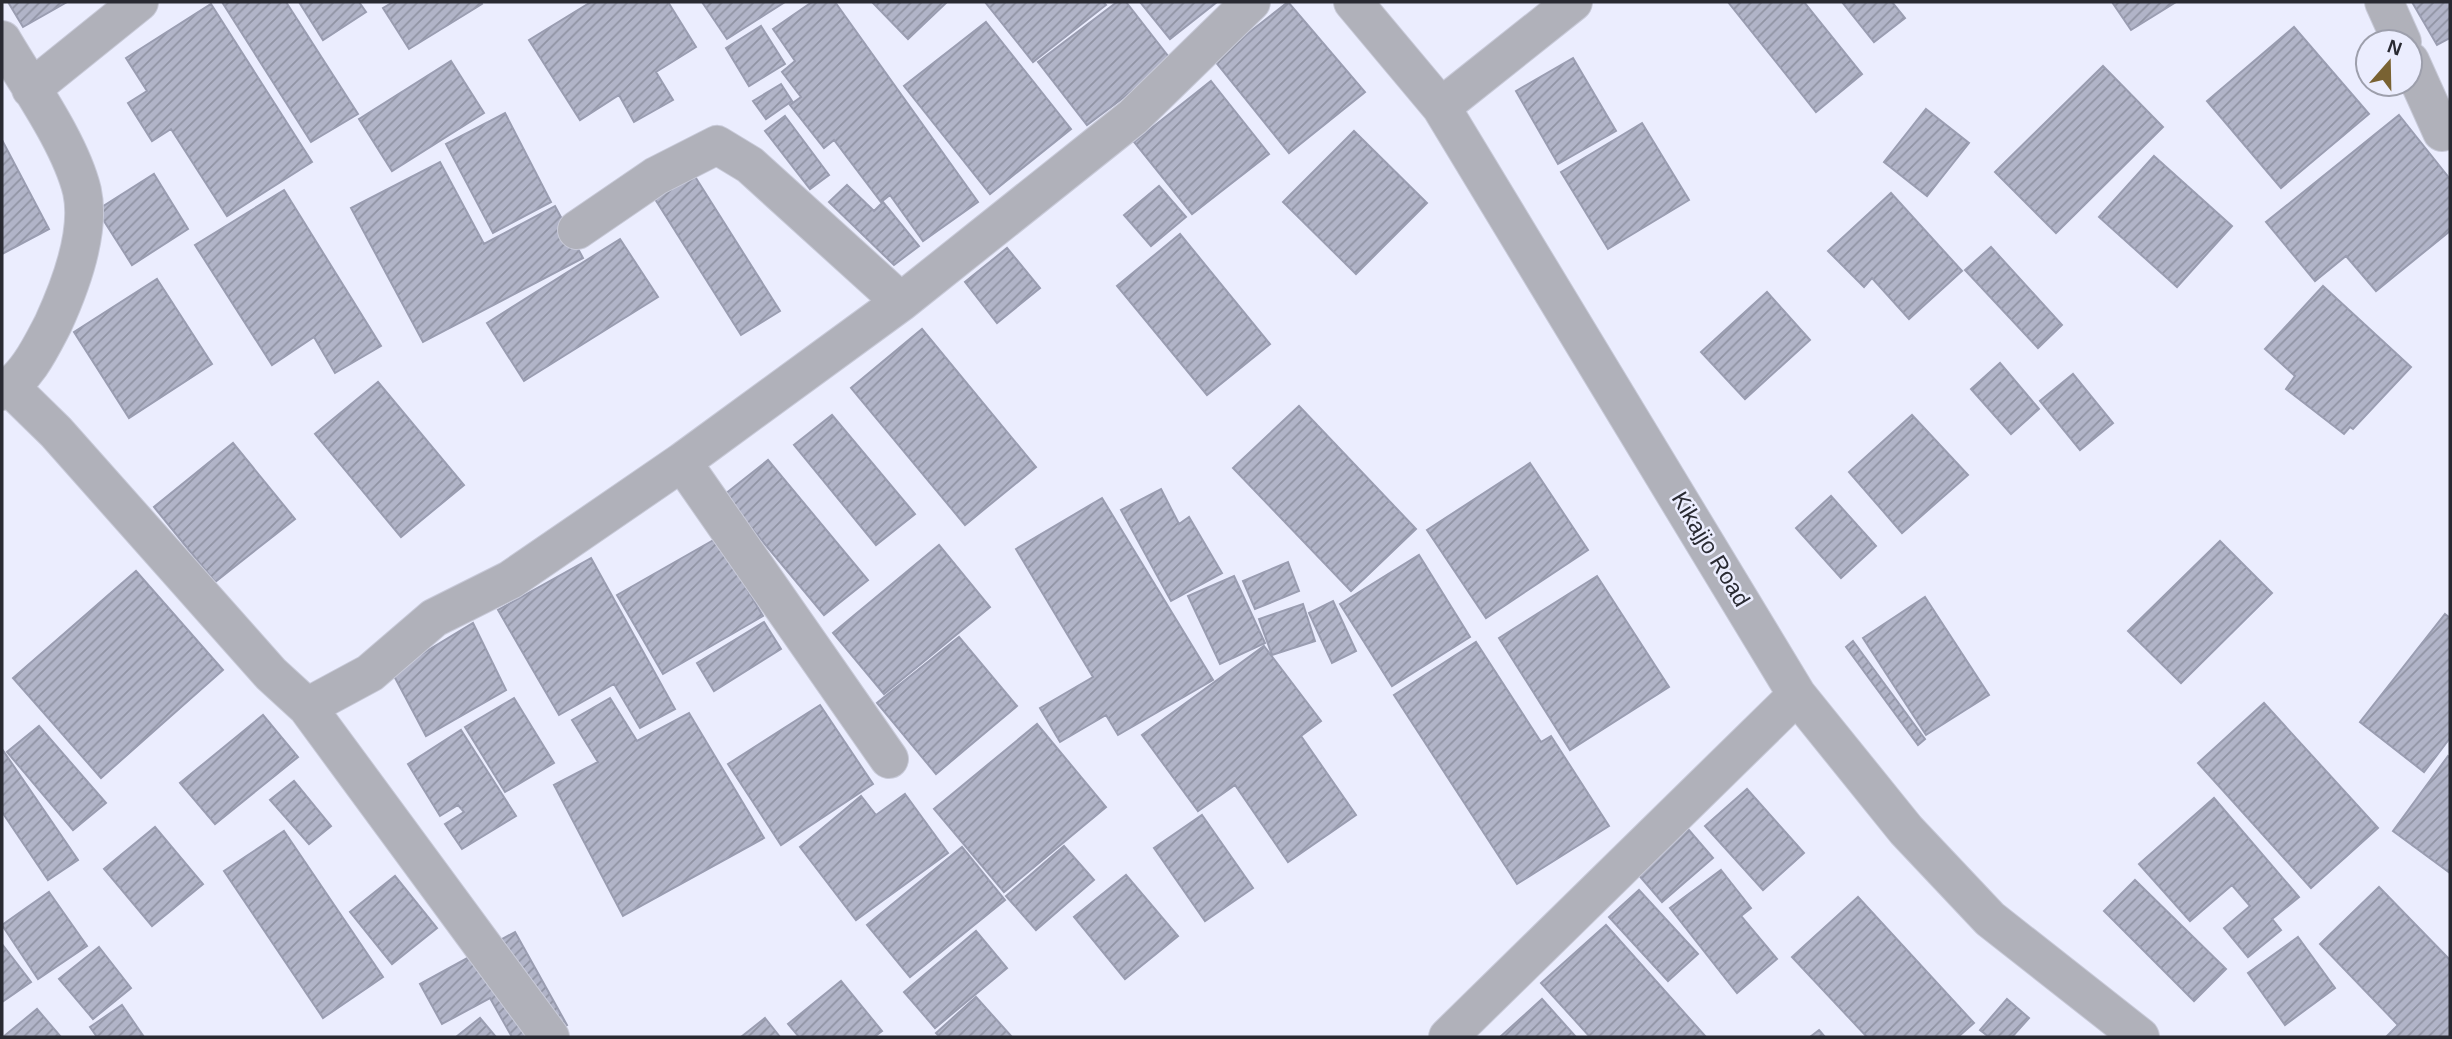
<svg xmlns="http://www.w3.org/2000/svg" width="2452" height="1039" font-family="Helvetica,sans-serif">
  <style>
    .building { fill: url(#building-hatch); stroke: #9a9db1; stroke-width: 2 }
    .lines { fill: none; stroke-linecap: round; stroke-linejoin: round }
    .minor-casing { stroke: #c8cad9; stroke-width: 40 }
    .minor { stroke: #b0b1ba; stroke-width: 38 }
    .labels { text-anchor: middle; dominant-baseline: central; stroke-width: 5; stroke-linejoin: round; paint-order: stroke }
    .street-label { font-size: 23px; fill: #292a32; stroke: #ebedfe }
  </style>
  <defs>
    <pattern id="building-hatch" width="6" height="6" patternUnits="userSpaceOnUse" patternTransform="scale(1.75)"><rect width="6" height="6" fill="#b1b4c8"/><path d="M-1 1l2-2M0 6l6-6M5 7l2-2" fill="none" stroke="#9093a3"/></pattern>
  </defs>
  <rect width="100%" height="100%" fill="#ebedfe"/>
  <!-- building -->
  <path class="building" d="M 8,2 L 67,2 L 23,27 Z
    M 222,2 L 286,2 L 358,114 L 311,142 Z
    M 299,2 L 359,2 L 366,12 L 323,40 Z
    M 393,2 L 481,2 L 482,4 L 409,49 L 383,8 Z
    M 591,2 L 668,2 L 696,47 L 656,72 L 673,100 L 634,122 L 619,95 L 580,120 L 529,40 Z
    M 702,2 L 785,2 L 727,39 Z
    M 812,2 L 835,2 L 978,202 L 923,241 L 890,195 L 881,202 L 834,140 L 824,148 L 790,105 L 801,97 L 782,72 L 795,61 L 773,29 Z
    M 872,2 L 947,2 L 908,39 Z
    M 985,2 L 1103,2 L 1106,5 L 1033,62 Z
    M 1117,2 L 1126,2 L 1172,61 L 1087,125 L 1038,62 Z
    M 1140,2 L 1217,2 L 1170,39 Z
    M 1288,2 L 1365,92 L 1289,153 L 1214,60 Z
    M 1728,2 L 1804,2 L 1862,74 L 1816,112 Z
    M 1842,2 L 1892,2 L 1905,18 L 1874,42 Z
    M 2112,2 L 2176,2 L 2131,30 Z
    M 2412,2 L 2450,2 L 2450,38 L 2437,45 Z
    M 211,4 L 312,162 L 227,216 L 171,129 L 152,141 L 128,103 L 147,91 L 126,58 Z
    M 986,22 L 1071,129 L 990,194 L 904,86 Z
    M 761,26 L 785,64 L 749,86 L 726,48 Z
    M 2294,27 L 2369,114 L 2281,188 L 2207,101 Z
    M 1573,58 L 1616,131 L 1558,164 L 1516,91 Z
    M 451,61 L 484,113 L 392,171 L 359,119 Z
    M 2103,66 L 2163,127 L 2056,233 L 1995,172 Z
    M 1211,81 L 1269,154 L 1192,214 L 1134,142 Z
    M 781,84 L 792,101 L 766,119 L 753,101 Z
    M 1926,109 L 1969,143 L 1927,196 L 1884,162 Z
    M 505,113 L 551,202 L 493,233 L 446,144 Z
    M 2399,115 L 2450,179 L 2450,231 L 2376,291 L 2346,256 L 2315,281 L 2266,222 Z
    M 785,116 L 829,175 L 810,189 L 765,131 Z
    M 1642,123 L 1689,200 L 1608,249 L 1561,172 Z
    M 1354,131 L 1427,203 L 1356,274 L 1283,202 Z
    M 2,140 L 49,229 L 2,254 Z
    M 2154,156 L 2232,226 L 2177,287 L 2099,217 Z
    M 440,162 L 484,244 L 555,206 L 583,258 L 423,342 L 351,208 Z
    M 154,174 L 188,229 L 132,265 L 97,210 Z
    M 694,175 L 780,311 L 741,335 L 655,199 Z
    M 847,185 L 874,211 L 883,202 L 919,246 L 894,265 L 829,202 Z
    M 1159,186 L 1186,217 L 1151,246 L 1124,215 Z
    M 284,190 L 381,346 L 335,373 L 314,337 L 272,365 L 195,245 Z
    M 1891,193 L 1962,271 L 1909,319 L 1872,278 L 1864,287 L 1828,251 Z
    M 1180,234 L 1270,344 L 1207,395 L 1117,286 Z
    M 620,239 L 658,297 L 524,381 L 487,323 Z
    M 1991,247 L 2062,325 L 2038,348 L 1965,270 Z
    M 1007,248 L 1040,288 L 997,323 L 965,282 Z
    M 157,279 L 212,364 L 129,418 L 74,332 Z
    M 2323,286 L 2411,367 L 2353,429 L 2350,427 L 2344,434 L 2286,389 L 2295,376 L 2265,349 Z
    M 1767,292 L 1810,340 L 1745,399 L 1701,352 Z
    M 922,329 L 1036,467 L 965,525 L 851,388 Z
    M 2000,363 L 2039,409 L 2011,434 L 1971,389 Z
    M 2073,374 L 2113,423 L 2080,450 L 2040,401 Z
    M 378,382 L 464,485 L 401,537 L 315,434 Z
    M 1299,406 L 1416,529 L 1351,591 L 1233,468 Z
    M 832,415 L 915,514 L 876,545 L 794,445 Z
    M 1912,415 L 1968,475 L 1902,533 L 1849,472 Z
    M 233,443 L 295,519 L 215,582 L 154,507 Z
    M 768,460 L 868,580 L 824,615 L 724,495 Z
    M 1530,463 L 1588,550 L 1486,618 L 1427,530 Z
    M 1161,489 L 1179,524 L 1189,517 L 1222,573 L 1171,601 L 1121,510 Z
    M 1831,496 L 1876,546 L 1841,578 L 1796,528 Z
    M 1102,498 L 1213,680 L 1118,735 L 1106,715 L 1060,742 L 1040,708 L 1093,677 L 1016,549 Z
    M 717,538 L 763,616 L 663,674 L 617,595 Z
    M 2220,541 L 2272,593 L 2181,683 L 2128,631 Z
    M 939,545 L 990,607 L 884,694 L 833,633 Z
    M 1419,555 L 1470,637 L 1392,686 L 1340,604 Z
    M 591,558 L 675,709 L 640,728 L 614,684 L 559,715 L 498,610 Z
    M 1288,562 L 1299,591 L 1255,609 L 1243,581 Z
    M 136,571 L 223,670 L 101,778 L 13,678 Z
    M 1234,576 L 1265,643 L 1220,664 L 1188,596 Z
    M 1597,576 L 1669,687 L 1570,750 L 1499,638 Z
    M 1925,597 L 1989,695 L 1926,735 L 1863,638 Z
    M 1333,601 L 1356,651 L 1332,663 L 1309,613 Z
    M 1303,604 L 1315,641 L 1272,655 L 1259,619 Z
    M 2445,614 L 2450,618 L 2450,738 L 2424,772 L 2360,722 Z
    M 764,622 L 781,649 L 714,691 L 697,663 Z
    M 473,623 L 506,690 L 426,736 L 392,672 Z
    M 959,637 L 1017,706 L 936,774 L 877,703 Z
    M 1853,641 L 1925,739 L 1918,745 L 1846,647 Z
    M 1476,642 L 1541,742 L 1551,736 L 1609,826 L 1517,884 L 1394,695 Z
    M 1264,646 L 1321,721 L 1301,736 L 1356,815 L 1288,862 L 1235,785 L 1198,811 L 1142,735 Z
    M 514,698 L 554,763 L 505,792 L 465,727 Z
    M 610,698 L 637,741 L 689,713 L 764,838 L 623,916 L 554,785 L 598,762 L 572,720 Z
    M 2264,703 L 2378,828 L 2311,888 L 2198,763 Z
    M 820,705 L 873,784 L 781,845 L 728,764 Z
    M 263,715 L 298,757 L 215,824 L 180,783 Z
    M 1037,724 L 1106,807 L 1004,892 L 934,809 Z
    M 39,726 L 106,803 L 73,830 L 7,752 Z
    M 461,730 L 516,816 L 462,849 L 445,824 L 464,812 L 458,805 L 440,816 L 408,764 Z
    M 2,749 L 78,860 L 48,880 L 2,812 Z
    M 2448,756 L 2450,758 L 2450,873 L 2393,831 Z
    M 294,781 L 331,826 L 309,844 L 270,800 Z
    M 1747,789 L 1804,853 L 1763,890 L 1705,826 Z
    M 905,794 L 948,853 L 856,920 L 800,847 L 861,796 L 876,815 Z
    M 2214,798 L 2299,897 L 2272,919 L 2281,930 L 2248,957 L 2224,928 L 2250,906 L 2232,885 L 2190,921 L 2139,864 Z
    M 1202,815 L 1253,888 L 1205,921 L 1154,848 Z
    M 155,827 L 203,884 L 152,926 L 104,869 Z
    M 1688,829 L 1713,858 L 1662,902 L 1637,873 Z
    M 284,831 L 383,977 L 323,1018 L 224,871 Z
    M 1064,846 L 1094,880 L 1036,930 L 1006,896 Z
    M 962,847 L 1005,900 L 910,977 L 867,925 Z
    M 1721,870 L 1751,908 L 1741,916 L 1777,959 L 1737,993 L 1670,908 Z
    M 1126,875 L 1178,936 L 1125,979 L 1074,917 Z
    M 395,876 L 437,928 L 392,964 L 350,912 Z
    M 2135,880 L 2226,969 L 2194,1001 L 2104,911 Z
    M 2379,887 L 2450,960 L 2450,1037 L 2386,1037 L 2398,1025 L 2320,944 Z
    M 1639,890 L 1698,954 L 1668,981 L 1609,917 Z
    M 49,892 L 87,946 L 38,979 L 2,925 Z
    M 1858,897 L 1974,1023 L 1958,1037 L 1867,1037 L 1792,957 Z
    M 1606,925 L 1706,1037 L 1590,1037 L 1541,983 Z
    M 976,931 L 1007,968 L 935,1028 L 904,992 Z
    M 515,932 L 567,1025 L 545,1037 L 512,1037 L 490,998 L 442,1024 L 420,984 Z
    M 2298,937 L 2335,988 L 2285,1025 L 2248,973 Z
    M 2,944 L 31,982 L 2,1002 Z
    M 99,947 L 131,988 L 93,1019 L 59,979 Z
    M 841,981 L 882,1031 L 874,1037 L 799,1037 L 788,1024 Z
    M 976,997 L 1012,1037 L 940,1037 L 936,1033 Z
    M 1542,999 L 1576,1037 L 1500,1037 Z
    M 2007,999 L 2029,1018 L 2012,1037 L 1989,1037 L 1980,1030 Z
    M 122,1005 L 144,1037 L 97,1037 L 90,1027 Z
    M 37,1009 L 61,1037 L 3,1037 Z
    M 480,1018 L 496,1037 L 456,1037 Z
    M 765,1018 L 780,1037 L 741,1037 Z
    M 1819,1030 L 1825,1037 L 1810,1037 Z"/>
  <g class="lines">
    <!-- minor casing -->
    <g class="minor-casing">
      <path id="minor" d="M 1353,2 L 1441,107 L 1797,695 L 1906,830 L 1990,919 L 2140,1037
        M 2384,2 L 2402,42
        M 2,40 C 27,83 70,142 82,191 C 91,232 70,287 53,324 C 41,347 26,379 2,391
        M 2410,61 L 2442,132
        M 31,89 L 139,2
        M 1441,107 L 1573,2
        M 577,230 L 656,176 L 717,145 L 750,165 L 901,302
        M 10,387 L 56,432 L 271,674 L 307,707 L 370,673 L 434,618 L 510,580 L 682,462 L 901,302 L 1133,117 L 1251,2
        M 682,462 L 889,759
        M 307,707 L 550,1037
        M 1448,1037 L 1797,695"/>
    </g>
    <!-- minor -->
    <use href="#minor" class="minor"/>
  </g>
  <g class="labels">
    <!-- street labels -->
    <g class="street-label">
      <text transform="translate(1711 549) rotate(59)">Kikajjo Road</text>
    </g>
  </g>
  <!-- border -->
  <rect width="2452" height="1039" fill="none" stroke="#292a32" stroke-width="7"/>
  <!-- north arrow -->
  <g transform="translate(2389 63) rotate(20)"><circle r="33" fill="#ebedfe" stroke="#9d9fac" stroke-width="2"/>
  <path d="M0-5L12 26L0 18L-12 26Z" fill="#796232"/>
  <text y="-10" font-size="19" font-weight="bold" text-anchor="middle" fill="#292a32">N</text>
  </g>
</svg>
